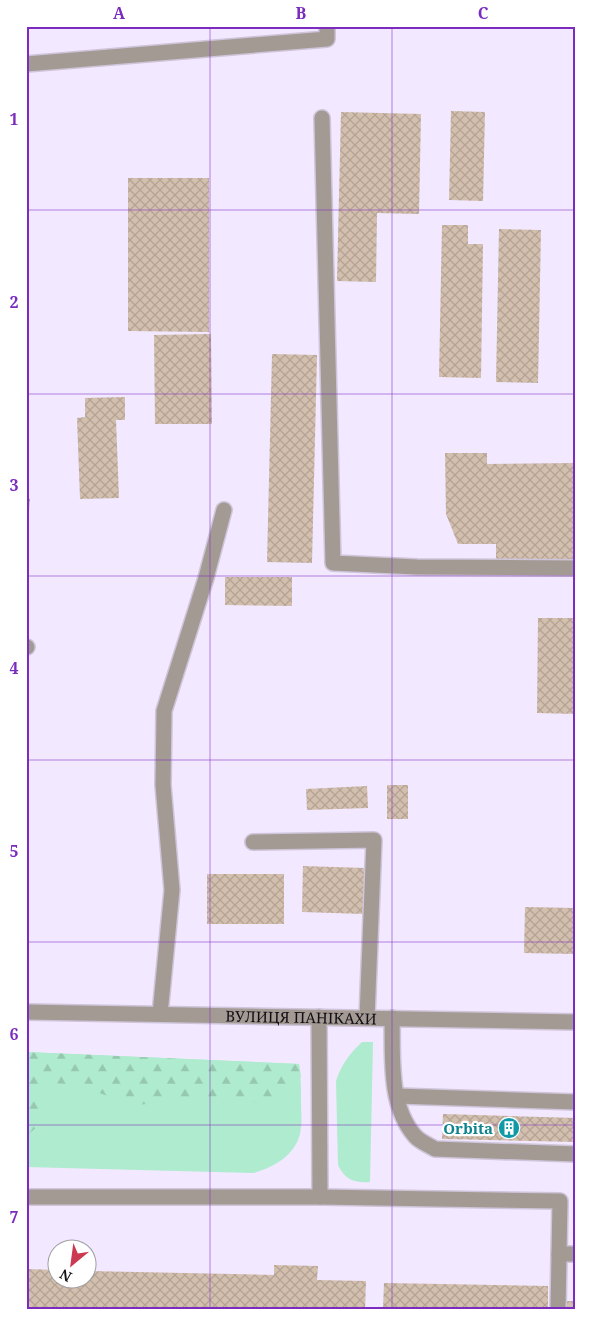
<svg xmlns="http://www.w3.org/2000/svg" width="602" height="1336" font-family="'Noto Serif',serif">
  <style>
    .green { fill: #afebce }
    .forest { fill: url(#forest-firs) }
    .building { fill: url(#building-cross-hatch) }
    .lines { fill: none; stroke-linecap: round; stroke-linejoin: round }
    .minor-casing { stroke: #cec5da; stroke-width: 18 }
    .minor { stroke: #a49a94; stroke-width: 15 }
    .grid { fill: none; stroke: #7b2cbf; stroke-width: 1; stroke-opacity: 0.55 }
    .labels { text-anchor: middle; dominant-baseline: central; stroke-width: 4.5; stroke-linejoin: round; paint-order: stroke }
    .street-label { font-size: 15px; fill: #120e16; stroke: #fff }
    .culture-label { font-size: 15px; font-weight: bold; fill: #0d838f; stroke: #fff; text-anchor: end }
    .neatline { fill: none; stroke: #7b2cbf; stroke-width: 2 }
    .grid-label { font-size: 16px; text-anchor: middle; font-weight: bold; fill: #7b2cbf }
  </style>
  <defs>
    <pattern id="forest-firs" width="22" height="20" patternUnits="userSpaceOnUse" patternTransform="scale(1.25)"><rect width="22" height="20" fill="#afebce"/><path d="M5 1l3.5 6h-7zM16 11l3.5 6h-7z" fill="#96c8b0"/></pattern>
    <pattern id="building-cross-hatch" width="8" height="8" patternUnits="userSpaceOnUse" patternTransform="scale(1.25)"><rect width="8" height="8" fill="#d3bfae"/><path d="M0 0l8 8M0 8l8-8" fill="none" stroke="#b4a395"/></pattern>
  </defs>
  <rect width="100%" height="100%" fill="#f2e8ff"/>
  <!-- green -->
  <path class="green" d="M 362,1042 L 373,1042 L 370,1182 C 354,1183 345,1180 338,1165 L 336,1081 C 341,1065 350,1053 362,1042 Z
    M 26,1052 L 299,1064 C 301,1077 301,1090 301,1103 C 301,1111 302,1119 301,1127 C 299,1153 276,1167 253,1173 L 26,1167 Z"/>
  <!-- forest -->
  <path class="forest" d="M 26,1052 L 299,1064 L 301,1077 L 287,1098 L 269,1103 L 206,1099 L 135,1105 L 75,1085 L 52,1083 L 38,1096 L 39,1115 L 36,1128 L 26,1136 Z"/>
  <!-- building -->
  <path class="building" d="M 451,111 L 485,112 L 483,201 L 449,200 Z
    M 341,112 L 421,114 L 419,214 L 377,213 L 376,282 L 337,281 Z
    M 128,178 L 209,178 L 209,332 L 128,331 Z
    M 442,225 L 468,225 L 468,244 L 483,244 L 481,378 L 439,377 Z
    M 499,229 L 541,230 L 538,383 L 496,382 Z
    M 211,334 L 212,424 L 155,424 L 154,335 Z
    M 272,354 L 317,355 L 312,563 L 267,562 Z
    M 125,397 L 125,420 L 116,420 L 119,498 L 80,499 L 77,418 L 85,417 L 85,398 Z
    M 445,453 L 487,453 L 487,464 L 576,463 L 576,561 L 496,562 L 496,544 L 458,544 L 446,514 Z
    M 26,498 L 30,499 L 28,524 L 26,524 Z
    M 225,577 L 292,577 L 292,606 L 225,605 Z
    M 538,618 L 576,618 L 576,714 L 537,713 Z
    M 387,785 L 408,785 L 408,819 L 387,819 Z
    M 367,786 L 368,808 L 307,810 L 306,789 Z
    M 303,866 L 365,868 L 364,914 L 302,912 Z
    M 207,874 L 284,874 L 284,924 L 207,924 Z
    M 525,907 L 574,908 L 574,911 L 576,911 L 576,935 L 573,934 L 573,954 L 524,953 Z
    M 443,1114 L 576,1118 L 576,1142 L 442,1139 Z
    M 274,1265 L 318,1266 L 317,1280 L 366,1281 L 365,1310 L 26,1310 L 26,1269 L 58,1270 L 58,1278 L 88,1278 L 88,1271 L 274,1275 Z
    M 384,1283 L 548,1286 L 548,1310 L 383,1310 Z
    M 567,1301 L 576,1301 L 576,1310 L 567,1310 Z"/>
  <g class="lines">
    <!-- minor casing -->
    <g class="minor-casing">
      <g id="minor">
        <path d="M 26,64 L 327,39 L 327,26"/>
        <path d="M 322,118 L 333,563 L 417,567 L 576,568"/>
        <path d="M 26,647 L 27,647"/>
        <path d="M 253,842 L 374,840 L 367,1018"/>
        <path id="s1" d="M 26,1012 L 576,1022"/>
        <path d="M 160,1014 L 172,890 L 163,785 L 164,711 L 206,578 L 224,510"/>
        <path d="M 319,1017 L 320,1197"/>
        <path d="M 392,1018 C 393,1056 388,1105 415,1136 C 420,1142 429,1145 435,1149 L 576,1154"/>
        <path d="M 397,1096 L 576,1102"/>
        <path d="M 26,1197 L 320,1197 L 560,1201 L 558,1310"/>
        <path d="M 559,1254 L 576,1254"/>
      </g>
    </g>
    <!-- minor -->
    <use href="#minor" class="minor"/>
  </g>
  <!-- grid -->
  <path class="grid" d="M 210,26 L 210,1310M 392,26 L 392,1310M 26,210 L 576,210M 26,394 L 576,394M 26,576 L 576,576M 26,760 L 576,760M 26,942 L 576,942M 26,1125 L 576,1125"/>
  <!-- icons -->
  <defs>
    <g id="building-disc" transform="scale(1.125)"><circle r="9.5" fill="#0f9aa8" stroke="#fff"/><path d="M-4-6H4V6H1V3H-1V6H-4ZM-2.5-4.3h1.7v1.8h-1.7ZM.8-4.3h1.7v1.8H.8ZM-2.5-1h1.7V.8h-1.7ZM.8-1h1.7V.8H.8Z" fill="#fff"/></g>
  </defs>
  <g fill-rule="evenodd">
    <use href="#building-disc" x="509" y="1128"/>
  </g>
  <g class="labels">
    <!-- street labels -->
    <g class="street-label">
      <text stroke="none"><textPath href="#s1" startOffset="275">ВУЛИЦЯ ПАНІКАХИ</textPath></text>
    </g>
    <!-- culture labels -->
    <g class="culture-label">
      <text x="493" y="1128">Orbita</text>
    </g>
  </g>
  <!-- border -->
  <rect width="602" height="1336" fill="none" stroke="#ffffff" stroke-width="55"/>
  <!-- north arrow -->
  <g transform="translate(72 1264) rotate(209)"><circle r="24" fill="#ffffff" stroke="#a09fa2"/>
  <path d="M0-4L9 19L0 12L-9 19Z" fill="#cb3a50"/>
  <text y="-8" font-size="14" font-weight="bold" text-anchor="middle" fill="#120e16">N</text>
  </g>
  <rect x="28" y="28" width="546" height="1280" class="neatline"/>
  <g class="grid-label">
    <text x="119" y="19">A</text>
    <text x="301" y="19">B</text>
    <text x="483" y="19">C</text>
    <text x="14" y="125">1</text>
    <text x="14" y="308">2</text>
    <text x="14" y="491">3</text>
    <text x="14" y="674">4</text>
    <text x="14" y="857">5</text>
    <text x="14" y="1040">6</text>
    <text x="14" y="1223">7</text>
  </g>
</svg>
